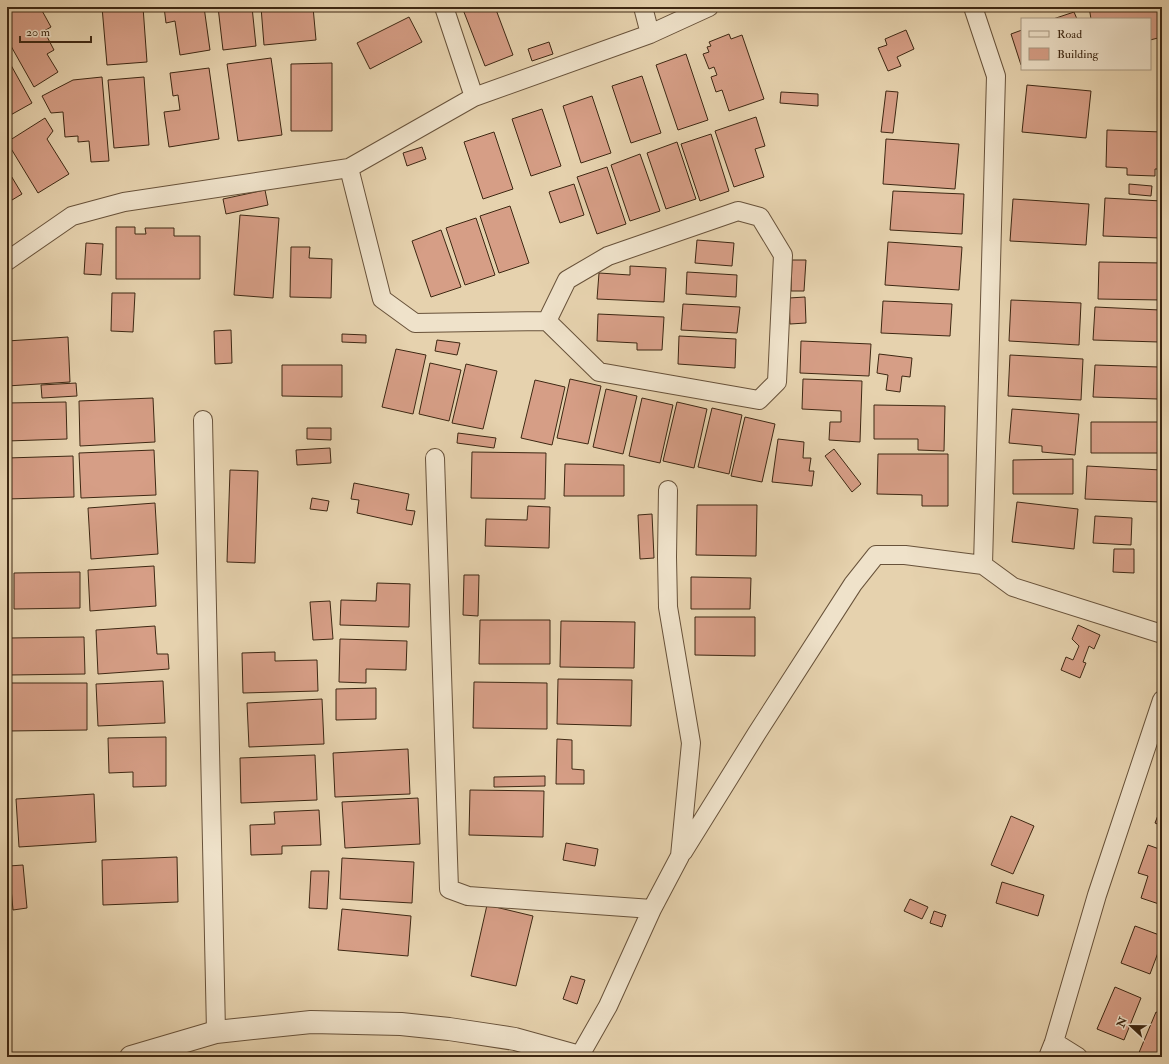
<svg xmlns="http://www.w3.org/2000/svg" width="1169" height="1064" font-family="'IM FELL Double Pica',serif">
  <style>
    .building { fill: #d69e86; stroke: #3e2813 }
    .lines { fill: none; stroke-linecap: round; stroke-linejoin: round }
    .minor-casing { stroke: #68523a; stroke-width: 20 }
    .tertiary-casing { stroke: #68523a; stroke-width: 24 }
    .minor { stroke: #efe2ca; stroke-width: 18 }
    .tertiary { stroke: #efe2ca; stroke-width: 22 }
  </style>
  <rect width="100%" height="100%" fill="#e6d2ae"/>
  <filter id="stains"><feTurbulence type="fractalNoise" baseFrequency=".005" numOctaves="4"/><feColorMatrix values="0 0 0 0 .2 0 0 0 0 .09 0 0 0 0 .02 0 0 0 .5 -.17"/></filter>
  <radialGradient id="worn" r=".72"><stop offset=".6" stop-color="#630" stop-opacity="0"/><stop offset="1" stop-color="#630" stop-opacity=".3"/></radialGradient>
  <!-- building -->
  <path class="building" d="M 20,7 L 40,7 L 51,27 L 44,31 L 54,50 L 47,54 L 58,72 L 34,87 L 7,39 L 7,14 Z
    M 102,7 L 143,7 L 147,62 L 107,65 Z
    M 164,7 L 204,7 L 210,50 L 180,55 L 175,21 L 166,23 Z
    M 218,7 L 252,7 L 256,46 L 223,50 Z
    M 261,7 L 313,7 L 316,40 L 264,45 Z
    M 462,7 L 495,7 L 513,55 L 485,66 Z
    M 1089,7 L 1160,7 L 1162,11 L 1162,37 L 1150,40 L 1150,19 L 1091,19 Z
    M 1074,12 L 1077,19 L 1053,19 Z
    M 409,17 L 422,42 L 370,69 L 357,43 Z
    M 906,30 L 914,49 L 897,57 L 901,66 L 888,71 L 878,48 L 887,45 L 885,39 Z
    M 1022,30 L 1022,65 L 1021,65 L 1011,34 Z
    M 729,34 L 731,39 L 742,35 L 764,99 L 729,111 L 722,90 L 716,92 L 711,77 L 717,75 L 714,67 L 709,69 L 703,54 L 709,52 L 707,47 L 711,46 L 709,42 Z
    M 549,42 L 553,54 L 532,61 L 528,49 Z
    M 686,54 L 708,120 L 678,130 L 656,65 Z
    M 7,58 L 32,103 L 7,117 Z
    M 271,58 L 282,135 L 238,141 L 227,64 Z
    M 332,63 L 332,131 L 291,131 L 291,64 Z
    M 209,68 L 219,139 L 169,147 L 164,112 L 180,110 L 178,95 L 173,96 L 170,73 Z
    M 642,76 L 661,133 L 631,143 L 612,86 Z
    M 102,77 L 109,161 L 91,162 L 89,141 L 78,142 L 78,136 L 65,137 L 63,112 L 51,113 L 42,96 L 73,80 Z
    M 144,77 L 149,145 L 114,148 L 108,80 Z
    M 1027,85 L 1091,91 L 1086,138 L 1022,132 Z
    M 886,91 L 898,92 L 893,133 L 881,132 Z
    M 781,92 L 818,94 L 818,106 L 780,103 Z
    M 592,96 L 611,153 L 581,163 L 563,106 Z
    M 542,109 L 561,166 L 531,176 L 512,119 Z
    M 756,117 L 765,146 L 755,149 L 764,177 L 734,187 L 715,131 Z
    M 45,118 L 53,131 L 47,139 L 69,174 L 38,193 L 7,142 Z
    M 1107,130 L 1162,132 L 1162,169 L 1155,169 L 1155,176 L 1127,175 L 1127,168 L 1106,167 Z
    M 494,132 L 513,189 L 483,199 L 464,142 Z
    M 711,134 L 729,191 L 700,201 L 681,144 Z
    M 886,139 L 959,144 L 955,189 L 883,184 Z
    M 677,142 L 696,199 L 666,209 L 647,153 Z
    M 422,147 L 426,159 L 407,166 L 403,153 Z
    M 640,154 L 660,211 L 630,221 L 611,165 Z
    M 607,167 L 626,224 L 597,234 L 577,177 Z
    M 7,169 L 22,194 L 7,203 Z
    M 574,184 L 584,215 L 560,223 L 549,192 Z
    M 1129,184 L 1152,186 L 1151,196 L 1129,194 Z
    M 265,190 L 268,205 L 226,214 L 223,199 Z
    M 893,191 L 964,194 L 962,234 L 890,230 Z
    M 1105,198 L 1162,201 L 1160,238 L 1103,236 Z
    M 1013,199 L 1089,204 L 1086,245 L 1010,241 Z
    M 510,206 L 529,263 L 499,273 L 480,216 Z
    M 240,215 L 279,218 L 273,298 L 234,295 Z
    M 476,218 L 495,275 L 465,285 L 446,228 Z
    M 116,227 L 135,227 L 135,234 L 146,234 L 145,228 L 174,228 L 174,236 L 200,236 L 200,279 L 116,279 Z
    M 441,230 L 461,287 L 431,297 L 412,241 Z
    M 697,240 L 734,243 L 732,266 L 695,263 Z
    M 888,242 L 962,247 L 959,290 L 885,285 Z
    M 86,243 L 103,244 L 101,275 L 84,274 Z
    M 291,247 L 310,247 L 309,258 L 332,259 L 331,298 L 290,297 Z
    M 792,260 L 806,260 L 804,291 L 791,291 Z
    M 1099,262 L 1162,263 L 1162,300 L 1098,299 Z
    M 630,266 L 666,268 L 664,302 L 597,299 L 599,273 L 630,275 Z
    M 687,272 L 737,275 L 736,297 L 686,294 Z
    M 112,293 L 135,293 L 133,332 L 111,331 Z
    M 805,297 L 806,323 L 790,324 L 789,298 Z
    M 1011,300 L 1081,303 L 1079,345 L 1009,341 Z
    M 883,301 L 952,304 L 950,336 L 881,333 Z
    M 683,304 L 740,307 L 737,333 L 681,330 Z
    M 1095,307 L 1160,310 L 1159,342 L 1093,340 Z
    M 598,314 L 664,317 L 662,350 L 637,350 L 637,343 L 597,341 Z
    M 231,330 L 232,363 L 215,364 L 214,331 Z
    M 342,334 L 366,335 L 366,343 L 342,342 Z
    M 679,336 L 736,339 L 735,368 L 678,364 Z
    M 68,337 L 70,382 L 7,386 L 7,341 Z
    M 437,340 L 460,343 L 457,355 L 435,351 Z
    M 801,341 L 871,344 L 869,376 L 800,373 Z
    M 396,349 L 426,355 L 413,414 L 382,407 Z
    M 879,354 L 912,358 L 910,377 L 902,376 L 900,392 L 886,390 L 888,375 L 877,373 Z
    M 1010,355 L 1083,359 L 1081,400 L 1008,396 Z
    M 430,363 L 461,370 L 449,421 L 419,414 Z
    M 466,364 L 497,371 L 483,429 L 452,423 Z
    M 282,365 L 342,365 L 342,397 L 282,396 Z
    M 1095,365 L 1159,367 L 1158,399 L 1093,397 Z
    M 570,379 L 601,386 L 588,444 L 557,438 Z
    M 803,379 L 862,381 L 860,442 L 829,440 L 830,422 L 841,422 L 841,411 L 802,409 Z
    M 535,380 L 565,387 L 552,445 L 521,438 Z
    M 76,383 L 77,396 L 42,398 L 41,385 Z
    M 606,389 L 637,396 L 623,454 L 593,447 Z
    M 153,398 L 155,442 L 80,446 L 79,401 Z
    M 642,398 L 673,405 L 660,463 L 629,456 Z
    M 66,402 L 67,439 L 7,441 L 7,403 Z
    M 677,402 L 707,409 L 694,468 L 663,461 Z
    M 874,405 L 945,406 L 944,451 L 918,450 L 918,439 L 874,439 Z
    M 712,408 L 742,415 L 729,474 L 698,467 Z
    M 1012,409 L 1079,414 L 1075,455 L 1042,452 L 1042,446 L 1009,443 Z
    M 745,417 L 775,424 L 762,482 L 731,476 Z
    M 1091,422 L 1162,422 L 1162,453 L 1091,453 Z
    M 307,428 L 331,428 L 331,440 L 307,439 Z
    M 458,433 L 496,438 L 494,448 L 457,443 Z
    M 778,439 L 804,442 L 803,458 L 811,458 L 809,471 L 814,471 L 812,486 L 772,482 Z
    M 330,448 L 331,463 L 297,465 L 296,450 Z
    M 834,449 L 861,484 L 852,492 L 825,456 Z
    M 154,450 L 156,495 L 81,498 L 79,453 Z
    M 472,452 L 546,453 L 545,499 L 471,498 Z
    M 878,454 L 948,454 L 948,506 L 922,506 L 922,495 L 877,494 Z
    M 73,456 L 74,497 L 7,499 L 7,458 Z
    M 1073,459 L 1073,494 L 1013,494 L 1013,460 Z
    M 565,464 L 624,465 L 624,496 L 564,496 Z
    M 1087,466 L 1161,470 L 1160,502 L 1085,499 Z
    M 230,470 L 258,471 L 255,563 L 227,562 Z
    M 354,483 L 409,494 L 406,510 L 415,511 L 412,525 L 357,513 L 359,500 L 351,499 Z
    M 312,498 L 329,501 L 327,511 L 310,509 Z
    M 1017,502 L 1078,509 L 1074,549 L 1012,542 Z
    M 155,503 L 158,554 L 91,559 L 88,508 Z
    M 697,505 L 757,505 L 756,556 L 696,555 Z
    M 528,506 L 550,507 L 549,548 L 485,546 L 486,519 L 527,520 Z
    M 652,514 L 654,558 L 640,559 L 638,515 Z
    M 1095,516 L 1132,518 L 1131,545 L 1093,543 Z
    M 1114,549 L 1134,549 L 1134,573 L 1113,572 Z
    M 154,566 L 156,606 L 90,611 L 88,570 Z
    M 80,572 L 80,608 L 14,609 L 14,573 Z
    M 464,575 L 479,575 L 478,616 L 463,615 Z
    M 691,577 L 751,578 L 750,609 L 691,609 Z
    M 377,583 L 410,584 L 409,627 L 340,625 L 341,600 L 376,601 Z
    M 330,601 L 333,639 L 313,640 L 310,602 Z
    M 695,617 L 755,617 L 755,656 L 695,655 Z
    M 480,620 L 550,620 L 550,664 L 479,664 Z
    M 561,621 L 635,622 L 634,668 L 560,667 Z
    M 1078,625 L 1100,635 L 1094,649 L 1089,646 L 1083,662 L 1086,663 L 1080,678 L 1061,670 L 1066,657 L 1073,660 L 1079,646 L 1072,639 Z
    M 155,626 L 157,654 L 168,654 L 169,669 L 98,674 L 96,630 Z
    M 84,637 L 85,674 L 9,675 L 9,638 Z
    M 340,639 L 407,641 L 406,670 L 366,669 L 366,683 L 339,682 Z
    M 275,652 L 275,661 L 317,660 L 318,691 L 243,693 L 242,653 Z
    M 558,679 L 632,680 L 631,726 L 557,724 Z
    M 163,681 L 165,723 L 98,726 L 96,684 Z
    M 474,682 L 547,683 L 547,729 L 473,728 Z
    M 7,683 L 87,683 L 87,730 L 8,731 Z
    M 376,688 L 376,719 L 336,720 L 336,689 Z
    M 322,699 L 324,744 L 249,747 L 247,703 Z
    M 166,737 L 166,786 L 133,787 L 133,772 L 109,773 L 108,738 Z
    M 557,739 L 572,740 L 572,769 L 584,770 L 584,784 L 556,784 Z
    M 408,749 L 410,794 L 335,797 L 333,753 Z
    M 315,755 L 317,800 L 241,803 L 240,758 Z
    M 545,776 L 545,786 L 494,787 L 494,777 Z
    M 470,790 L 544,791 L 543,837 L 469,835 Z
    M 94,794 L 96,842 L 19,847 L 16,799 Z
    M 418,798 L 420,844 L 345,848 L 342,802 Z
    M 1162,805 L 1162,826 L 1155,823 Z
    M 319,810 L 321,845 L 282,846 L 282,854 L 251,855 L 250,825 L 275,824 L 274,812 Z
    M 1011,816 L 1034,826 L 1013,874 L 991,865 Z
    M 566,843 L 598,849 L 595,866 L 563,860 Z
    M 1148,845 L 1162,850 L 1162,905 L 1141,898 L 1148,876 L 1138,873 Z
    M 177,857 L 178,902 L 103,905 L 102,860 Z
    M 342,858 L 414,862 L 412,903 L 340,899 Z
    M 23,865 L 27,908 L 13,910 L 9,866 Z
    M 311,871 L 329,871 L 327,909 L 309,908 Z
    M 1002,882 L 1044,895 L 1038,916 L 996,903 Z
    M 910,899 L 928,907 L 922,919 L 904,911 Z
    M 487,905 L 533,916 L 516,986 L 471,976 Z
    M 342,909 L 411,916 L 408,956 L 338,950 Z
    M 934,911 L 946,915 L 942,927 L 930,923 Z
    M 1135,926 L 1162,936 L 1162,942 L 1150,974 L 1121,963 Z
    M 571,976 L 585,980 L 577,1004 L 563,999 Z
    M 1115,987 L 1141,998 L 1124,1040 L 1097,1029 Z
    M 1156,1012 L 1162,1014 L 1162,1057 L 1142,1057 L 1138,1055 Z"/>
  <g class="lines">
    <!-- minor casing -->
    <g class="minor-casing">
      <path id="minor" d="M 444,7 L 474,97
        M 643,7 L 650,34
        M 973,7 L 996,76 L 983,565 L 1013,587 L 1162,634
        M 349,168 L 382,299 L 415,323 L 547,321 L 599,372 L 759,400 L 777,382 L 783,255 L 760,217 L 738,211 L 608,256 L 567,280 L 547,321
        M 7,261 L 72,216 L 124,202 L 349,168 L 474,97 L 650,34 L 709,7
        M 203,420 L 216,1032
        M 435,458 L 449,889 L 468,896 L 652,909
        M 683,852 L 757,733 L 853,584 L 876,555 L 905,555 L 983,565
        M 1054,1042 L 1078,1057
        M 579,1057 L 608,1006 L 652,909 L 680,856 L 691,743 L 668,607 L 667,557 L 668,490
        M 1048,1057 L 1054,1042 L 1097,895 L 1162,700"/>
    </g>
    <!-- tertiary casing -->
    <g class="tertiary-casing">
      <path id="tertiary" d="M 131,1057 L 216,1032 L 311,1022 L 401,1024 L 449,1029 L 515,1039 L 580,1057"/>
    </g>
    <!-- minor -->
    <use href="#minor" class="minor"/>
    <!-- tertiary -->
    <use href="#tertiary" class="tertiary"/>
  </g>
  <!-- margin -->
  <rect width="1169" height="1064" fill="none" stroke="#e6d2ae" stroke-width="24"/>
  <rect x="8" y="8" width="1153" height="1048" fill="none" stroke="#3e2813" stroke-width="2"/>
  <rect x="12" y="12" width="1145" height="1040" fill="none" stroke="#3e2813"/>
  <!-- legend -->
  <rect x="1021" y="18" width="130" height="52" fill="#efe2ca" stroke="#a89881"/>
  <rect x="1029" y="31" width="20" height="6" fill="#efe2ca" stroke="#a89881"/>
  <text x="1057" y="38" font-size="12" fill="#3e2813">Road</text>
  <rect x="1029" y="48" width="20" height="12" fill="#d69e86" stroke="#a89881"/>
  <text x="1057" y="58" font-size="12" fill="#3e2813">Building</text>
  <!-- north arrow -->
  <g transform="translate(1131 1026) rotate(292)" stroke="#efe2ca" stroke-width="3" paint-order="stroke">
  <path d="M0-3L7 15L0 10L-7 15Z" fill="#3e2813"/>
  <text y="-6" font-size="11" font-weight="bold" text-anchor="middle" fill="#3e2813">N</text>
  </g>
  <!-- scale -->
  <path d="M20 36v6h71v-6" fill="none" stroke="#3e2813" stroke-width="2"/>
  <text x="26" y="36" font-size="12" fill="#3e2813" stroke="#efe2ca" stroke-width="3" paint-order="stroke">20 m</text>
  <rect width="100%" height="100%" filter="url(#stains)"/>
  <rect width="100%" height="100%" fill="url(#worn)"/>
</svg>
